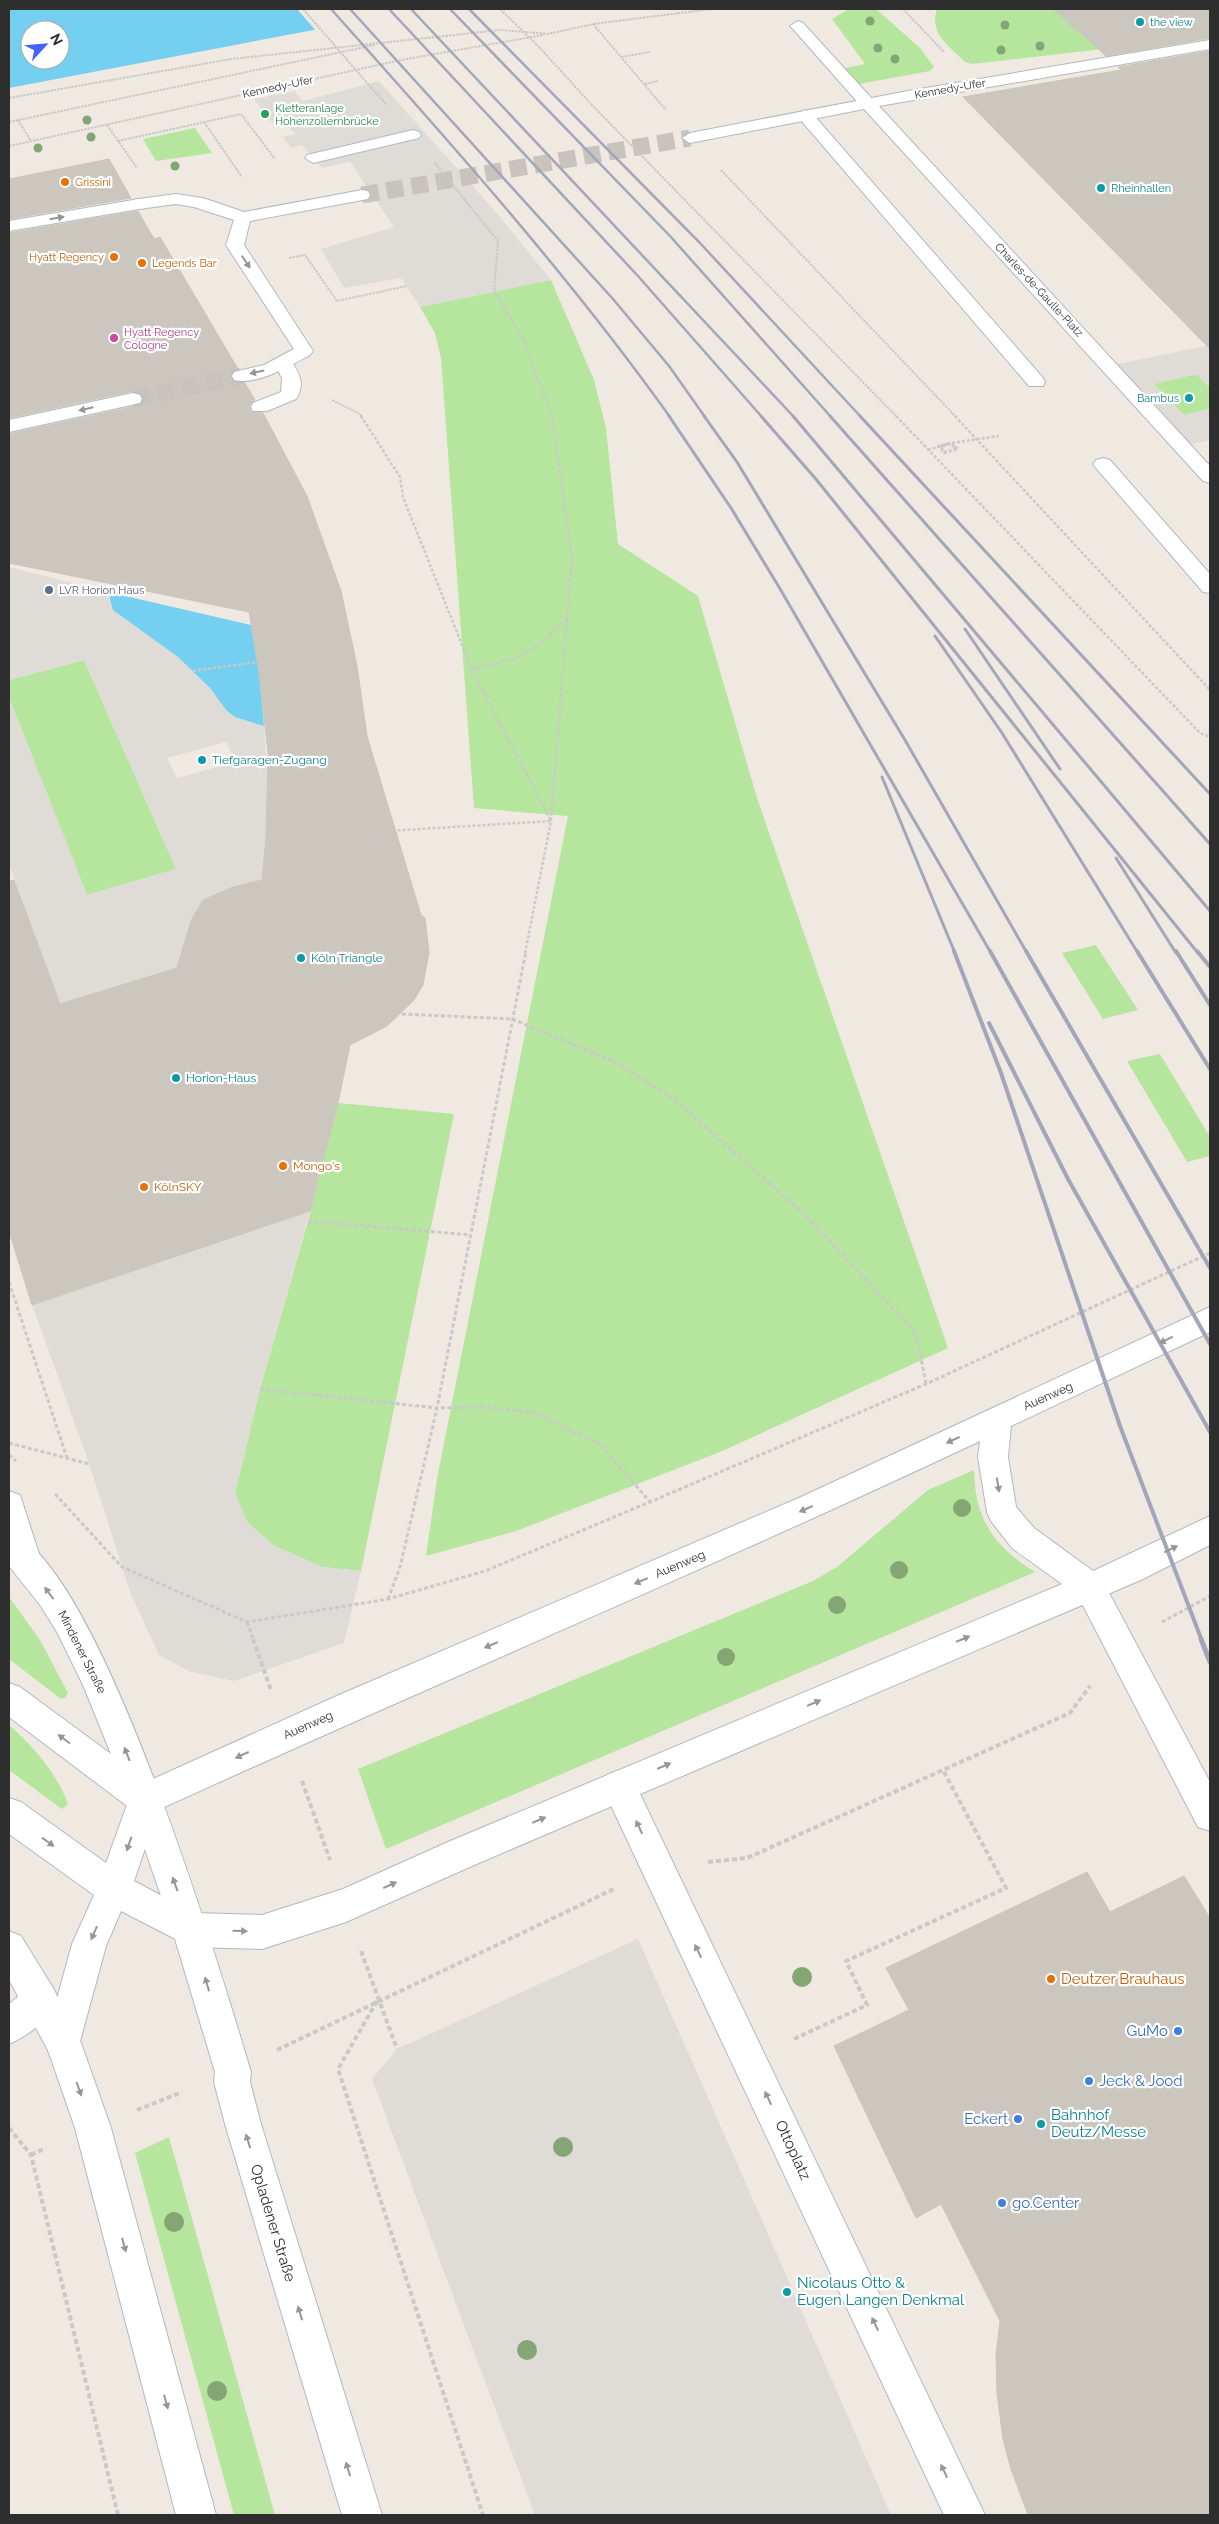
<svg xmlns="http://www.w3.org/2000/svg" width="1219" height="2524" font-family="Raleway,sans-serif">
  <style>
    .green { fill: #b6e59e }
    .plaza { fill: #dfdcd8; fill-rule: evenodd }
    .water { fill: #75cff0; fill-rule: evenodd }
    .pier { fill: #efe9e1 }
    .building { fill: #cbc7bf; stroke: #cbc5ba }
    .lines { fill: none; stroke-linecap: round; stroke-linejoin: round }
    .minor-tunnel { stroke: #c8c4bd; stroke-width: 17; stroke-dasharray: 17 8; stroke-linecap: butt }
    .service-casing { stroke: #b4b7c1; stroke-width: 2 }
    .pedestrian-casing { stroke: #b4b7c1; stroke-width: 2 }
    .minor-casing { stroke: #b4b7c1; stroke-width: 2 }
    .tertiary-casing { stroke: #b4b7c1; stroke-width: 2 }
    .secondary-casing { stroke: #b4b7c1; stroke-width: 2 }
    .path-far3 { stroke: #c9c9c9; stroke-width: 2; stroke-dasharray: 2.5 1; stroke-linecap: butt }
    .path-far2 { stroke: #c9c9c9; stroke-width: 2.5; stroke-dasharray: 3 2; stroke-linecap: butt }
    .path-far1 { stroke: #c9c9c9; stroke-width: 3; stroke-dasharray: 4 2.5; stroke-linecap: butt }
    .path { stroke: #c9c9c9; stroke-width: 4; stroke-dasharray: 5 3; stroke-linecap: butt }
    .service { fill: #fff; fill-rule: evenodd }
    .pedestrian { fill: #fff; fill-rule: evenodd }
    .minor { fill: #fff; fill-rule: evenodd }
    .tertiary { fill: #fff; fill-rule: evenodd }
    .secondary { fill: #fff; fill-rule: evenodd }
    .rail-far3 { stroke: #a3a6b8; stroke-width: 2.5 }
    .rail-far2 { stroke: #a3a6b8; stroke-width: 3 }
    .rail-far1 { stroke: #a3a6b8; stroke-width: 4 }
    .rail { stroke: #a3a6b8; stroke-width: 5 }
    .path-bridge-far1 { stroke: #c9c9c9; stroke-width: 2; stroke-dasharray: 2.5 1; stroke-linecap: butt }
    .path-bridge { stroke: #c9c9c9; stroke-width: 2.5; stroke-dasharray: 3 2; stroke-linecap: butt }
    .tree { fill: #84a574 }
    .oneway { fill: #969696 }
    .culture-dot { fill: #0f9aa8; stroke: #fff; stroke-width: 2 }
    .leisure-dot { fill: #2e9e5b; stroke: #fff; stroke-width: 2 }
    .food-dot { fill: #e8710a; stroke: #fff; stroke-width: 2 }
    .hotel-dot { fill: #d1479c; stroke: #fff; stroke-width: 2 }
    .service-dot { fill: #5c6f8a; stroke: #fff; stroke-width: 2 }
    .shop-dot { fill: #3f7fe0; stroke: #fff; stroke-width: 2 }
    .labels { text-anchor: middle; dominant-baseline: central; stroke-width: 4.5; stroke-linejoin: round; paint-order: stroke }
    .far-culture-label { font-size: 11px; fill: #0d838f; stroke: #fff; text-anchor: start }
    .far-street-label { font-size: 11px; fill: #2e2e2e; stroke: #fff }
    .far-leisure-label { font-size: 11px; fill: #27864d; stroke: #fff; text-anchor: start }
    .far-food-label { font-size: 11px; fill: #c56008; stroke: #fff; text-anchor: start }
    .far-hotel-label { font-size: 11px; fill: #b23c85; stroke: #fff; text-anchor: start }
    .far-service-label { font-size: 11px; fill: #4e5e75; stroke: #fff; text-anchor: start }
    .culture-label { font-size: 12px; fill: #0d838f; stroke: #fff; text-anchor: start }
    .food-label { font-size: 12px; fill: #c56008; stroke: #fff; text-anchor: start }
    .street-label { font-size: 12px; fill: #2e2e2e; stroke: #fff }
    .near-food-label { font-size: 15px; fill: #c56008; stroke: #fff; text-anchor: start }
    .near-shop-label { font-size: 15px; fill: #366cbe; stroke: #fff; text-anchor: end }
    .near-culture-label { font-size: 15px; fill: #0d838f; stroke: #fff; text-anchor: start }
    .near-street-label { font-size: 15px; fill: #2e2e2e; stroke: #fff }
  </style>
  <rect width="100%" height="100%" fill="#efe9e1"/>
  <!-- green -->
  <path class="green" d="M 849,9 L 876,9 L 920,48 L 934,67 L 930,71 L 853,85 L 840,69 L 865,64 L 832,19 Z
    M 937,9 L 1210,9 L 1210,30 L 1103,49 L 972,64 L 965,62 C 949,46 929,34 937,9 Z
    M 195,128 L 212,153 L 156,161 L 143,139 Z
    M 551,280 L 594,380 L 606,428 L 618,544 L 698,596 L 757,798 L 948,1348 L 720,1452 L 516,1531 L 426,1556 L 437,1479 L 568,816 L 474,808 L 441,358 L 435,333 L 420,307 Z
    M 1197,374 L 1210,388 L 1210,409 L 1184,415 L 1153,384 Z
    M 84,660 L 176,869 L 87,895 L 9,698 L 9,680 Z
    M 1096,945 L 1138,1010 L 1103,1019 L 1062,953 Z
    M 1160,1054 L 1210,1137 L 1210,1156 L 1187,1162 L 1127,1061 Z
    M 338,1103 L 454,1114 L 361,1571 L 323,1567 L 274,1546 L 247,1522 L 235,1493 L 260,1389 L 308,1221 Z
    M 974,1470 C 975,1520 994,1546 1035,1572 L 386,1849 L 358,1769 L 813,1581 L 837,1567 L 928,1490 Z
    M 9,1597 L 40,1640 L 68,1693 L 65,1698 L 61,1699 L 9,1659 Z
    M 9,1725 C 34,1747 56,1772 68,1804 L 62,1809 L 9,1770 Z
    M 169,2137 L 275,2515 L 234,2515 L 135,2153 Z"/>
  <!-- plaza -->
  <path class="plaza" d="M 379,81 L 501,218 L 551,280 L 420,307 L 401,278 L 344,288 L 321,249 L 394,227 L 350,162 L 322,168 L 302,145 L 291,148 L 283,137 L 295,134 L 287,125 L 276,128 L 254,99 L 295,91 L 303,101 Z
    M 1210,345 L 1210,388 L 1196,374 L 1154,384 L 1184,415 L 1210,409 L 1210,440 L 1182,446 L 1109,366 Z
    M 9,567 L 108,592 L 109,599 L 178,657 L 210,688 L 227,711 L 235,717 L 264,726 L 267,777 L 266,837 L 262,880 L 233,887 L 203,900 L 191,921 L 185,966 L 60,1004 L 9,864 L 9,698 L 87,895 L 176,869 L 84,660 L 9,680 ZM 226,742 L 235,762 L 177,778 L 167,758 Z
    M 310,1211 L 260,1389 L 235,1493 L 247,1522 L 274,1546 L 323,1567 L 361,1571 L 344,1643 L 234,1681 L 191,1672 L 159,1655 L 130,1592 L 89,1463 L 32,1305 Z
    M 638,1939 L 740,2170 L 891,2515 L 535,2515 L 372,2079 L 397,2049 Z"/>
  <!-- water -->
  <path class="water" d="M 9,9 L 461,9 L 387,16 L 9,88 ZM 30,30 L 60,30 L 60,60 L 30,60 Z
    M 108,592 L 251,625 L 259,673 L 264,726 L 235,717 L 227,711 L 210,688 L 178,657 L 113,610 Z"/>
  <!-- pier -->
  <path class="pier" d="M 297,9 L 463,9 L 461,11 L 388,18 L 317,32 Z"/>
  <!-- building -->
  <path class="building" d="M 1055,9 L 1210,9 L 1210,38 L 1106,56 Z
    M 1210,51 L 1210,349 L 963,97 L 1121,70 L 1118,67 Z
    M 109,159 L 131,198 L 9,219 L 9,179 Z
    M 138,211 L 154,239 L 160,237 L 238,369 L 232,371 L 230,375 L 232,381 L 245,383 L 255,400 L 249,406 L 251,412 L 263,413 L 307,496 L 341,591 L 357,666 L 367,736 L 421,915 L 425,918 L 429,952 L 423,985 L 414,1000 L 387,1026 L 350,1045 L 338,1103 L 310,1211 L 32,1305 L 9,1231 L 9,881 L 14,880 L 60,1004 L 177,968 L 191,921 L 203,900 L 233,887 L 262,880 L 266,837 L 268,753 L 259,673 L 249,612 L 9,563 L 9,434 L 140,405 L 144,400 L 141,393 L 133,391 L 9,418 L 9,233 Z
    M 1087,1872 L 1110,1912 L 1184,1876 L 1210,1918 L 1210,2515 L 1028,2515 L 1011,2469 L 1003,2439 L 997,2393 L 996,2355 L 1000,2321 L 941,2204 L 916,2218 L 834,2046 L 909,2010 L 886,1968 Z"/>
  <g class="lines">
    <!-- minor-tunnel -->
    <path class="minor-tunnel" d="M 362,195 L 690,138
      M 133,399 L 241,376"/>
    <!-- service casing -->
    <g class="service-casing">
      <path id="service" d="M 798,21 L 803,23 L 874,101 L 876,104 L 874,107 L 862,107 L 793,29 L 790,26 Z
        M 805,110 L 811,112 L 1043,378 L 1045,382 L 1043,386 L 1029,386 L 799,118 L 797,115 Z
        M 139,199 L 145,200 L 147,204 L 145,208 L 9,231 L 9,221 Z
        M 283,357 L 290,359 C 299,373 306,384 296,399 L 267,411 L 253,411 L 251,407 L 253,403 L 281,392 L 282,378 L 274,363 L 276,359 Z
        M 1103,458 L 1110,460 L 1210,574 L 1210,593 L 1203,592 L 1096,468 L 1093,464 L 1096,460 Z
        M 1089,1572 L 1100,1576 L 1210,1782 L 1210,1831 L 1198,1827 L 1078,1596 L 1074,1586 L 1078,1576 Z
        M 619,1770 L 631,1775 L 985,2515 L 944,2515 L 607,1797 L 603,1786 L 607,1775 Z
        M 41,1983 L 53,1988 L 58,2000 C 50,2019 28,2036 9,2044 L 9,2004 L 29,1988 Z"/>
    </g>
    <!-- pedestrian casing -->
    <g class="pedestrian-casing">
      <path id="pedestrian" d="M 413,130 L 419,132 L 421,135 L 419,138 L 313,163 L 305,158 L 307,155 Z"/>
    </g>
    <!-- minor casing -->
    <g class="minor-casing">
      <path id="minor" d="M 1210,40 L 1210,49 L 879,106 L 1210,466 L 1210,483 L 1203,481 L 864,109 L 690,143 L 682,138 L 690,133 L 908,91 Z
        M 362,190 L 368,191 L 370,195 L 368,199 L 250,221 L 244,245 L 313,351 L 310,355 C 291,365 257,386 234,380 L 232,376 L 234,372 L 264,365 L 294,349 L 226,245 L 234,220 L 194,207 L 176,204 L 139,209 L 133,208 L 131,204 L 133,200 L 139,199 L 176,194 L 203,198 L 244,212 Z
        M 133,393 L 140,395 L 142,399 L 140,403 L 9,432 L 9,420 Z
        M 9,1491 L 20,1495 L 42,1563 L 38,1573 L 27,1577 L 16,1573 L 9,1553 Z"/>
    </g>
    <!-- tertiary casing -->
    <g class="tertiary-casing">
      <path id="tertiary" d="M 1210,1307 L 1210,1332 L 1011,1426 L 1008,1457 L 1016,1507 L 1034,1528 L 1093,1571 L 1210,1516 L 1210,1545 L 1143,1579 L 472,1866 L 346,1922 L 262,1949 L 191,1947 L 121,1911 L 106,1946 L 76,2056 L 63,2061 L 50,2056 L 45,2043 L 72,1944 L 94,1895 L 9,1834 L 9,1798 L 21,1802 L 106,1863 L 133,1788 L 339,1695 L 801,1497 ZM 980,1441 L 978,1457 L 987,1512 L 991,1521 L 1012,1548 L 1062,1584 L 448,1842 L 343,1889 L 262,1915 L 194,1913 L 134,1881 L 158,1810 C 431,1685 709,1569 980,1441 Z"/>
    </g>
    <!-- secondary casing -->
    <g class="secondary-casing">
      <path id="secondary" d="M 9,1531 C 101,1566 221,1972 251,2072 L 250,2082 L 261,2124 L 382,2515 L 342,2515 L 225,2124 L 214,2082 L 215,2072 L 169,1919 L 131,1809 L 9,1717 L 9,1683 L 20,1687 L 111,1754 L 83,1685 L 57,1632 L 40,1605 L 9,1566 Z
        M 9,1931 L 21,1936 L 53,1988 L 81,2043 L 111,2128 L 216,2515 L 176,2515 L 75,2128 L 48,2050 L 9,1980 Z"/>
    </g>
    <!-- path-far3 -->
    <path class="path-far3" d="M 903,9 L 944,52
      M 1052,9 L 1076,31
      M 593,24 L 666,110
      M 539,47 L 591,104 L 897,417
      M 621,57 L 650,52
      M 368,84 L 386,104
      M 645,84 L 658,81
      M 9,98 L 231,59 L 501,30 L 548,34 L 593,24 L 712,9
      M 18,120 L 31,141
      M 9,122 L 375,45
      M 204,122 L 242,177
      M 107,125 L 137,168
      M 118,141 L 241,114 L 275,159
      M 9,146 L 401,60 L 543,35
      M 435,163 L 498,241 L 494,291 L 524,341 L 552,417
      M 721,170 L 956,417
      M 289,258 L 305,255 L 337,301 L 407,286
      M 332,400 L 360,414 L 362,417"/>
    <!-- path-far2 -->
    <path class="path-far2" d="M 361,416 L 400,477 L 403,497 L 472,670 L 551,821 L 371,832
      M 896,416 L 1200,733 L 1210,737
      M 955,416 L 1210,690
      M 950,443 L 939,446 L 944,453 L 958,449 L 952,443
      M 952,443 L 999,436
      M 943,446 L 951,444 L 956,449 L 945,452 L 940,446 L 950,443
      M 928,450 L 937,447
      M 473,669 C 522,658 533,653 568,617
      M 193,671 L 257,662
      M 525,953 L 551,821 L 572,558 L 552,416"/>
    <!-- path-far1 -->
    <path class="path-far1" d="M 402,1014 L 512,1019 L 615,1062 L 674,1099 L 805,1215 L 916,1333 L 926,1384
      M 308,1221 L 471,1235
      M 9,1282 L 67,1458
      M 260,1389 L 437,1408 L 485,1407 L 535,1413 L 601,1445 L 650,1502
      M 9,1443 L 89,1464
      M 9,1455 L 16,1461
      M 55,1494 L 122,1567 L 247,1622 L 388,1599 L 485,1571 L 650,1502 L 926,1384 L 1210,1253
      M 388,1599 L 400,1567 L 437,1408 L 526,951
      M 247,1622 L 254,1641
      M 1162,1622 L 1210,1596"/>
    <!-- path -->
    <path class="path" d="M 253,1639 L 271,1690
      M 302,1781 L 330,1860
      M 708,1862 L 747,1858 L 1070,1713 L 1090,1686
      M 361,1951 L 397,2049
      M 377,2001 L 338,2069 L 483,2515
      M 794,2039 L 867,2005 L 846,1961 L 1006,1888 L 943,1770
      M 277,2050 L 614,1889
      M 137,2110 L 182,2092
      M 9,2128 L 31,2155 L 118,2515
      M 31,2155 L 46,2148"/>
    <!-- service -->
    <use href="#service" class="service"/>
    <!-- pedestrian -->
    <use href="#pedestrian" class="pedestrian"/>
    <!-- minor -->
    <use href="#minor" class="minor"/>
    <!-- tertiary -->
    <use href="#tertiary" class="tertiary"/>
    <!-- secondary -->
    <use href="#secondary" class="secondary"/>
    <!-- rail-far3 -->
    <path class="rail-far3" d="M 331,9 C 449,141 567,273 670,417
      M 350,9 L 613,299 L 669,366 L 705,417
      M 389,9 L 638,276 L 762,417
      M 411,9 L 794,417
      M 450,9 L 670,236 L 831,417
      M 469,9 L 700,243 L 861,417"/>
    <!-- rail-far2 -->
    <path class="rail-far2" d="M 669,416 L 731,508 L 779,587 L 991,953
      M 704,416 L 737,462 L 905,740 L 1027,953
      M 761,416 L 815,478 L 1198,953
      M 793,416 L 1210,911
      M 830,416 L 1210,844
      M 860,416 L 1210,794
      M 965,629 L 1060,769
      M 935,636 L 1002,733 L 1138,953
      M 882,777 L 955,953
      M 1116,858 L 1176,953"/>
    <!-- rail-far1 -->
    <path class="rail-far1" d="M 954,951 L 1001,1073 L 1120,1426 L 1202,1641
      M 990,951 L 1210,1344
      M 1026,951 L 1210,1268
      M 1137,951 L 1210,1069
      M 1176,951 L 1210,1005
      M 1197,951 L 1210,967
      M 989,1023 L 1068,1179 L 1210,1432"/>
    <!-- rail -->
    <path class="rail" d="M 1201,1639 L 1210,1662"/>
    <!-- path-bridge-far1 -->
    <path class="path-bridge-far1" d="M 303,9 L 368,84
      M 500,9 L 539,47"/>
    <!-- path-bridge -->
    <path class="path-bridge" d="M 937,447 L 943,446"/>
  </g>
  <!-- trees -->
  <g class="tree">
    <circle cx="870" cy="21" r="4.5"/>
    <circle cx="1005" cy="25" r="4.5"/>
    <circle cx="1040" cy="46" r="4.5"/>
    <circle cx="878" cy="48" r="4.5"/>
    <circle cx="1001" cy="50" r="4.5"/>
    <circle cx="895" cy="59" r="4.5"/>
    <circle cx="87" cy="120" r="4.5"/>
    <circle cx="91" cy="137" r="4.5"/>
    <circle cx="38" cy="148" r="4.5"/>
    <circle cx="175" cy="166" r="4.5"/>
    <circle cx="962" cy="1508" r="9"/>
    <circle cx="899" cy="1570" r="9"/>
    <circle cx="837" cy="1605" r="9"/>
    <circle cx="726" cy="1657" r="9"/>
    <circle cx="802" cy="1977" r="10"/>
    <circle cx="563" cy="2147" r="10"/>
    <circle cx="174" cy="2222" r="10"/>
    <circle cx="527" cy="2350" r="10"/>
    <circle cx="217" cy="2391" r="10"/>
  </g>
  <!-- one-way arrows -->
  <defs><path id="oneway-solid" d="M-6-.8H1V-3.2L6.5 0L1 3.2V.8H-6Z" transform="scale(1.25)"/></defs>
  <g class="oneway">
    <use href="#oneway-solid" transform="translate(57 218) rotate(-10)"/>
    <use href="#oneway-solid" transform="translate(246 262) rotate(56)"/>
    <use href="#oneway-solid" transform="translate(257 372) rotate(168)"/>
    <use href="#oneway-solid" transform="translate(86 409) rotate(167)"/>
    <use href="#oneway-solid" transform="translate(1166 1340) rotate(154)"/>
    <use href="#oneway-solid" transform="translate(953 1440) rotate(155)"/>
    <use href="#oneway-solid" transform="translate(998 1485) rotate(81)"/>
    <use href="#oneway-solid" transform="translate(806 1509) rotate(156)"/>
    <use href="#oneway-solid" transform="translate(1171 1549) rotate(-26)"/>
    <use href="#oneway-solid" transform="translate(641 1581) rotate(157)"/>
    <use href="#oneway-solid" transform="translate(49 1593) rotate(-126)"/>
    <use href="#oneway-solid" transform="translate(963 1639) rotate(-23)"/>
    <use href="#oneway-solid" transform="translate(491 1645) rotate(157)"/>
    <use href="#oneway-solid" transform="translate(814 1703) rotate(-23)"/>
    <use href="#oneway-solid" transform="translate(64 1739) rotate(-143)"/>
    <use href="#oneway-solid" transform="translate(127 1754) rotate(-111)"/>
    <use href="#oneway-solid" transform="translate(242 1755) rotate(155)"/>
    <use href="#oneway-solid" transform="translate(664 1766) rotate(-23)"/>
    <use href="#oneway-solid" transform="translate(539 1820) rotate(-23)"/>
    <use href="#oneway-solid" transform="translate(639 1827) rotate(-115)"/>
    <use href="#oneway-solid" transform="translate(48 1842) rotate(36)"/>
    <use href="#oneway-solid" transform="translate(129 1844) rotate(109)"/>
    <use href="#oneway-solid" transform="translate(175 1884) rotate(-110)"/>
    <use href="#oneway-solid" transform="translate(390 1885) rotate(-24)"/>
    <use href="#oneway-solid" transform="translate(240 1931) rotate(2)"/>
    <use href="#oneway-solid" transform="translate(94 1933) rotate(114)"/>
    <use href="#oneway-solid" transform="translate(698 1951) rotate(-116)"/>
    <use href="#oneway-solid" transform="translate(207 1984) rotate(-106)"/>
    <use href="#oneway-solid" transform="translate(79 2089) rotate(70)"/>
    <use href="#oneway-solid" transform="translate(768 2098) rotate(-115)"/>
    <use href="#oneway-solid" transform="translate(248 2141) rotate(-107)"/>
    <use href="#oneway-solid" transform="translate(124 2245) rotate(75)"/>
    <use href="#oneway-solid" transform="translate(300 2313) rotate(-107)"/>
    <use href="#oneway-solid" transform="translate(875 2324) rotate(-115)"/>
    <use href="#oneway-solid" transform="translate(166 2402) rotate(75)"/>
    <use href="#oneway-solid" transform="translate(348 2469) rotate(-107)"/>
    <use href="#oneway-solid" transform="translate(944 2471) rotate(-115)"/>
  </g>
  <!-- markers -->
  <g class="culture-dot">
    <circle cx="1140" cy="22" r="5"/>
    <circle cx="1101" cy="188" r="5"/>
    <circle cx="1189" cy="398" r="5"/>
    <circle cx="202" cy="760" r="5"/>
    <circle cx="301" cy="958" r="5"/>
    <circle cx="176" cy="1078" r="5"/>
    <circle cx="1041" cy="2124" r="5"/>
    <circle cx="787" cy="2292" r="5"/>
  </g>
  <circle class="leisure-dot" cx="265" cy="114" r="5"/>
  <g class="food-dot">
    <circle cx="65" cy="182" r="5"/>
    <circle cx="114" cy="257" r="5"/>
    <circle cx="142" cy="263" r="5"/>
    <circle cx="283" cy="1166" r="5"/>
    <circle cx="144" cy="1187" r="5"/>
    <circle cx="1051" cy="1979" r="5"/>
  </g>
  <circle class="hotel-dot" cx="114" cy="338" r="5"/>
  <circle class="service-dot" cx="49" cy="590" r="5"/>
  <g class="shop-dot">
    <circle cx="1178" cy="2031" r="5"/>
    <circle cx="1089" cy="2081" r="5"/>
    <circle cx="1018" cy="2119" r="5"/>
    <circle cx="1002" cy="2203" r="5"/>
  </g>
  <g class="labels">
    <!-- far-culture labels -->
    <g class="far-culture-label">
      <text x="1150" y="22">the view</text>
      <text x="1111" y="188">Rheinhallen</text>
      <text x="1179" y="398" text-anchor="end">Bambus</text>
    </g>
    <!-- far-street labels -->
    <g class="far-street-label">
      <text transform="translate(278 87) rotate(-12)">Kennedy-Ufer</text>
      <text transform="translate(950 89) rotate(-10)">Kennedy-Ufer</text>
      <text transform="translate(1039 290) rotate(47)">Charles-de-Gaulle-Platz</text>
    </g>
    <!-- far-leisure labels -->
    <g class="far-leisure-label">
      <text x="275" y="108">Kletteranlage<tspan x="275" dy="13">Hohenzollernbrücke</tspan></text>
    </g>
    <!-- far-food labels -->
    <g class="far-food-label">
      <text x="75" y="182">Grissini</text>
      <text x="104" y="257" text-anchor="end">Hyatt Regency</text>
      <text x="152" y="263">Legends Bar</text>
    </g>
    <!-- far-hotel labels -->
    <g class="far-hotel-label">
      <text x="124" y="332">Hyatt Regency<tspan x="124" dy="13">Cologne</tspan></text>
    </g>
    <!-- far-service labels -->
    <g class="far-service-label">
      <text x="59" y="590">LVR Horion Haus</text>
    </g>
    <!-- culture labels -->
    <g class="culture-label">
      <text x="212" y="760">Tiefgaragen-Zugang</text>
      <text x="311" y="958">Köln Triangle</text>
      <text x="186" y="1078">Horion-Haus</text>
    </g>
    <!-- food labels -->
    <g class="food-label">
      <text x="293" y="1166">Mongo's</text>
      <text x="154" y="1187">KölnSKY</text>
    </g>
    <!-- street labels -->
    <g class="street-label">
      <text transform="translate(1048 1396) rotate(-24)">Auenweg</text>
      <text transform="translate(680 1564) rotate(-23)">Auenweg</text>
      <text transform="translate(82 1652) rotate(63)">Mindener Straße</text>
      <text transform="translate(308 1725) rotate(-24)">Auenweg</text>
    </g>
    <!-- near-food labels -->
    <g class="near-food-label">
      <text x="1061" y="1979">Deutzer Brauhaus</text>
    </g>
    <!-- near-shop labels -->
    <g class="near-shop-label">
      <text x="1168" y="2031">GuMo</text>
      <text x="1099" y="2081" text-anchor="start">Jeck &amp; Jood</text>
      <text x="1008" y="2119">Eckert</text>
      <text x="1012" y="2203" text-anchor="start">go.Center</text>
    </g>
    <!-- near-culture labels -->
    <g class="near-culture-label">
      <text x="1051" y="2115">Bahnhof<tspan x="1051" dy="17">Deutz/Messe</tspan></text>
      <text x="797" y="2283">Nicolaus Otto &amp;<tspan x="797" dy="17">Eugen Langen Denkmal</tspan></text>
    </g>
    <!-- near-street labels -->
    <g class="near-street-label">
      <text transform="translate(793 2150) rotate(65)">Ottoplatz</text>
      <text transform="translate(273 2223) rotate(73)">Opladener Straße</text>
    </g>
  </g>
  <!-- border -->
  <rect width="1219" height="2524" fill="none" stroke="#2e2e2e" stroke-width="20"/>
  <!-- north arrow -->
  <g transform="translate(45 45) rotate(64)"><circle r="24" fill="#ffffff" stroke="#ababab"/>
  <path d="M0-4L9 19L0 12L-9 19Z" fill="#4264fb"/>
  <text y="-8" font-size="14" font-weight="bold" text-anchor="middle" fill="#2e2e2e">N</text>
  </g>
</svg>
